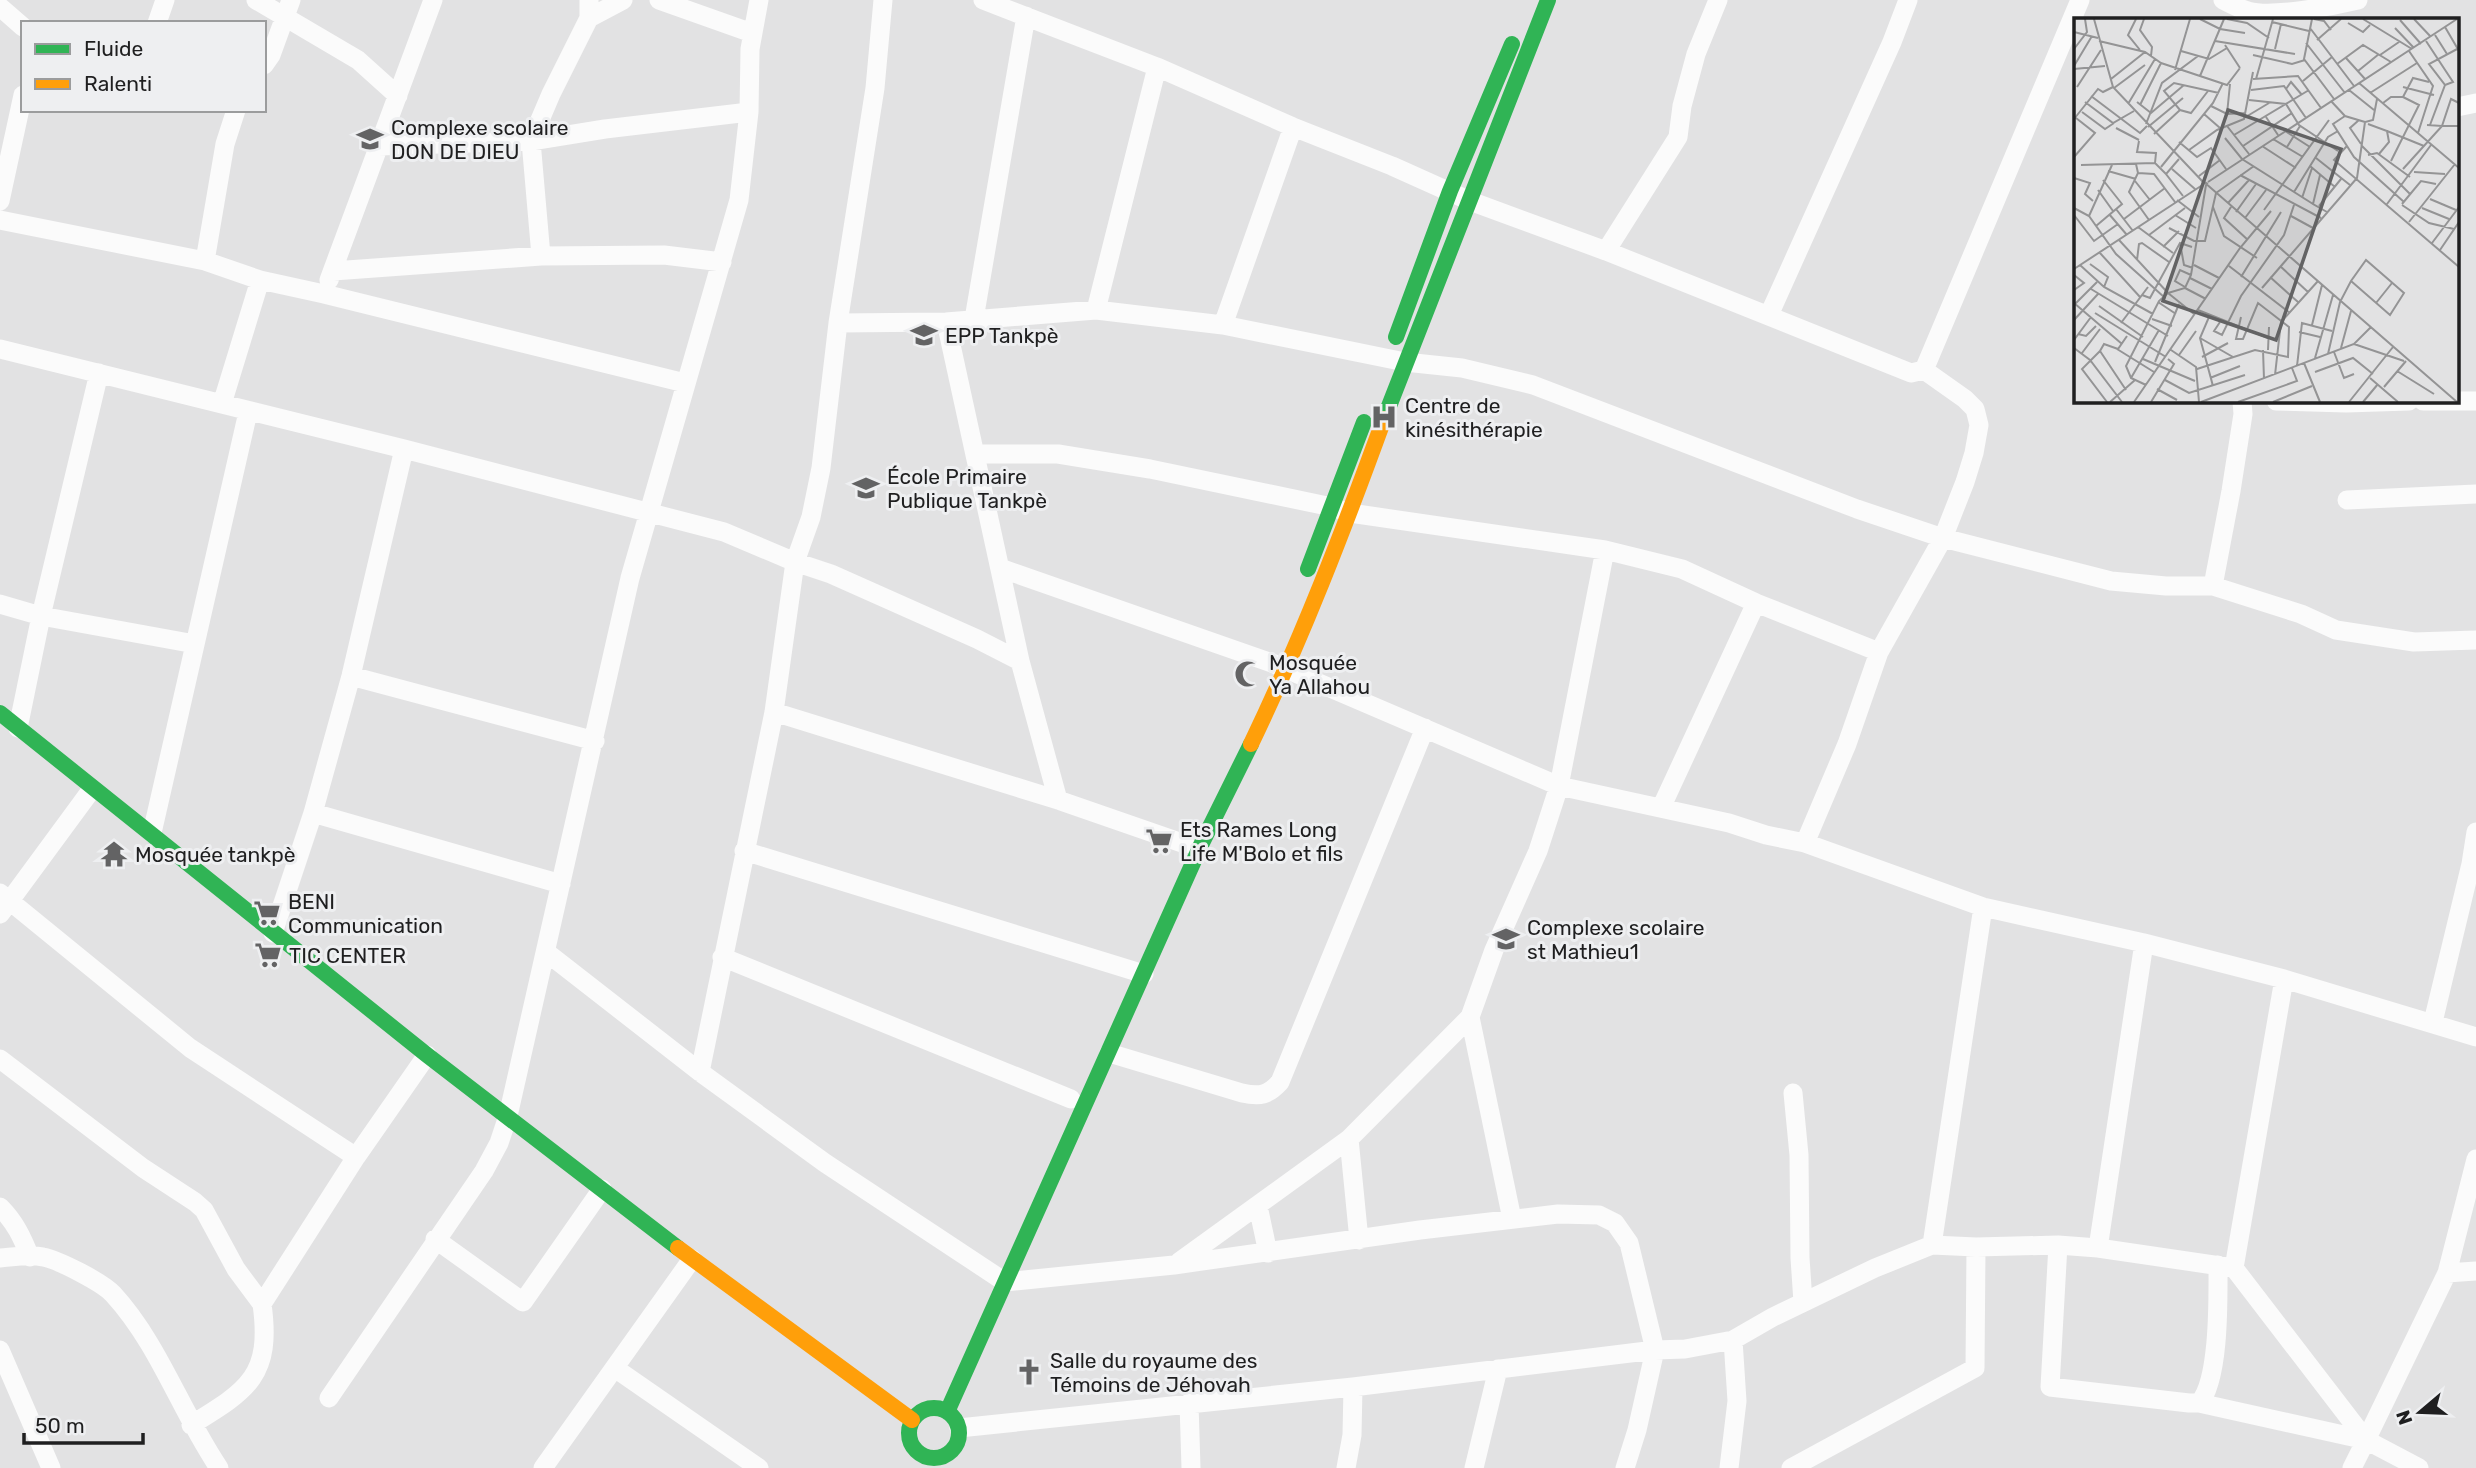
<svg xmlns="http://www.w3.org/2000/svg" width="2476" height="1468" font-family="Rubik,sans-serif">
  <style>
    .lines { fill: none; stroke-linecap: round; stroke-linejoin: round }
    .street { stroke: #fbfbfb; stroke-width: 19 }
    .fast { stroke: #30b455; stroke-width: 16 }
    .slow { stroke: #ff9f0a; stroke-width: 16 }
    .labels { text-anchor: middle; dominant-baseline: central; stroke-width: 6; stroke-linejoin: round; paint-order: stroke }
    .poi-label { font-size: 21px; fill: #1f1f20; stroke: #eeeff1; text-anchor: start }
    .inset-road { fill: none; stroke: #949495; stroke-width: 2 }
    .view { fill: #636364; fill-opacity: 0.15; stroke: #636364; stroke-width: 3.5 }
    .inset-edge { fill: none; stroke: #1f1f20; stroke-width: 3.5 }
  </style>
  <rect width="100%" height="100%" fill="#e2e2e3"/>
  <g class="lines">
    <!-- street -->
    <path class="street" d="M 256,0 L 358,60 L 398,96
      M 659,0 L 752,33
      M 983,0 L 1157,67 L 1293,127 L 1392,166 L 1470,201 L 1606,251 L 1911,373 L 1924,370 L 1965,399 L 1975,409 L 1979,425 L 1974,453 L 1965,482 L 1943,538 L 1879,652 L 1847,744 L 1805,843
      M 2223,0 C 2231,4 2240,9 2248,11 C 2272,18 2333,6 2358,0
      M 0,7 L 23,27
      M 589,18 L 623,0
      M 157,23 L 165,0
      M 264,65 L 271,55 L 291,0
      M 2457,107 L 2476,103
      M 379,146 L 531,141 L 605,129 L 749,112 L 750,49 L 759,0
      M 0,201 L 23,95
      M 0,220 L 205,261 L 260,280 L 324,294 L 685,383
      M 1606,251 L 1678,137 L 1682,106 L 1696,54 L 1718,0
      M 541,256 L 531,141 L 551,94 L 589,18 L 589,0
      M 205,261 L 225,144 L 236,110
      M 333,271 L 541,256 L 664,255 L 722,262
      M 329,280 L 433,0
      M 1096,310 L 1157,67
      M 1769,315 L 1892,42 L 1908,0
      M 974,319 L 1026,16
      M 946,322 L 1020,661 L 1058,800
      M 838,323 L 946,322 L 1096,310 L 1223,325 L 1405,362 L 1462,368 L 1533,385 L 1857,509 L 1943,538 L 2111,581 L 2166,586 L 2213,586 L 2301,614 L 2336,630 L 2414,642 L 2476,640
      M 1223,325 L 1293,127
      M 0,349 L 404,449 L 724,532 L 795,562 L 831,574 L 977,639 L 1020,661
      M 1924,370 L 2080,0
      M 2276,401 L 2346,403 L 2409,401
      M 2423,401 L 2476,401
      M 222,404 L 260,280
      M 975,454 L 1058,454 L 1150,469 L 1332,507 L 1350,513 L 1605,550 L 1682,569 L 1756,603 L 1879,652
      M 2347,500 L 2476,494
      M 1000,568 L 1272,663 L 1559,786 L 1729,823 L 1766,835 L 1805,843 L 1983,907 L 2144,943 L 2284,979 L 2476,1037
      M 2213,586 L 2231,491 L 2243,414 L 2242,401
      M 0,604 L 41,616 L 195,644
      M 351,676 L 595,741
      M 774,712 L 1058,800 L 1185,844
      M 18,728 L 41,616 L 99,373
      M 1661,808 L 1756,603
      M 313,813 L 561,884
      M 152,833 L 248,412
      M 744,851 L 1144,974
      M 0,893 L 190,1048 L 356,1157
      M 0,914 L 92,789
      M 273,933 L 313,813 L 351,676 L 404,449
      M 546,952 L 700,1072 L 825,1163 L 1005,1282 L 1174,1265 L 1420,1230 L 1558,1214 L 1599,1215 L 1615,1223 L 1629,1243 L 1655,1350 L 1637,1430 L 1625,1468
      M 722,957 L 1071,1099
      M 1470,1017 L 1512,1219
      M 2433,1022 L 2471,864 L 2476,832
      M 1109,1053 L 1242,1093 C 1261,1097 1268,1095 1280,1082 L 1425,728
      M 0,1059 L 143,1168 L 195,1202 L 204,1210 L 236,1269 L 262,1304
      M 700,1072 L 774,712 L 795,562 L 811,517 L 821,468 L 838,323 L 875,88 L 883,0
      M 1793,1093 L 1799,1155 L 1800,1258 L 1803,1302
      M 1349,1139 L 1359,1240
      M 1258,1206 L 1268,1253
      M 0,1207 C 15,1222 22,1237 30,1257
      M 435,1239 L 523,1302 L 602,1189
      M 1932,1245 L 1983,907
      M 2058,1245 L 2050,1387 L 2189,1403 L 2199,1403 C 2220,1380 2218,1296 2218,1265
      M 2098,1248 L 2144,943
      M 0,1258 C 13,1257 30,1254 43,1257 C 59,1260 103,1283 113,1294 C 159,1344 181,1412 219,1468
      M 1179,1262 L 1349,1139 L 1470,1017 L 1494,950 L 1538,851 L 1559,786 L 1605,550
      M 2234,1268 L 2284,979
      M 2447,1273 L 2476,1271
      M 0,1350 L 51,1468
      M 616,1369 L 759,1468
      M 329,1398 L 484,1171 L 499,1143 L 508,1116 L 630,578 L 739,200 L 749,112
      M 1189,1403 L 1191,1468
      M 2199,1403 L 2366,1440
      M 191,1425 C 248,1390 272,1376 262,1304 L 356,1157 L 427,1055
      M 959,1428 L 1353,1387 L 1655,1350 L 1685,1349 L 1733,1340 L 1773,1317 L 1875,1268 L 1932,1245 L 1976,1247 L 2058,1245 L 2098,1248 L 2234,1268 L 2366,1440
      M 2366,1440 L 2447,1273 L 2476,1159
      M 543,1468 L 692,1259
      M 1346,1468 L 1352,1435 L 1353,1387
      M 1474,1468 L 1498,1369
      M 1729,1468 L 1737,1401 L 1733,1340
      M 1791,1468 L 1975,1368 L 1976,1247
      M 2352,1468 L 2366,1440 L 2419,1468"/>
    <!-- fast -->
    <path class="fast" d="M 1396,337 L 1450,191 L 1512,44
      M 1384,419 L 1548,0
      M 1308,569 L 1364,422
      M 0,713 L 427,1055 L 678,1248
      M909 1433a25 25 0 1 1 50 0a25 25 0 1 1-50 0Z
      M 947,1412 L 1201,845 L 1251,744"/>
    <!-- slow -->
    <path class="slow" d="M 1251,744 C 1302,638 1344,529 1384,419
      M 678,1248 L 912,1420"/>
  </g>
  <!-- icons -->
  <defs>
    <g id="school-bare" transform="scale(2.1)"><path d="M0-5L7-2L0 1L-7-2ZM-4 1L0 2.5L4 1V4Q0 6-4 4Z" fill="#636364" stroke="#eeeff1" stroke-width="2.5" paint-order="stroke"/></g>
    <g id="hospital-bare" transform="scale(2.1)"><path d="M-5-5h3v3.5h4V-5h3V5h-3V1.5h-4V5h-3Z" fill="#636364" stroke="#eeeff1" stroke-width="2.5" paint-order="stroke"/></g>
    <g id="mosque-bare" transform="scale(2.1)"><path d="M3.5-4.9A6 6 0 1 0 3.5 4.9A5 5 0 1 1 3.5-4.9Z" fill="#636364" stroke="#eeeff1" stroke-width="2.5" paint-order="stroke"/></g>
    <g id="supermarket-bare" transform="scale(2.1)"><path d="M-6-5.5h2.5l.6 2H6L4.5 2H-2.5L-4.4-4H-6ZM-1.5 3.2a1.3 1.3 0 1 0 .1 0ZM3 3.2a1.3 1.3 0 1 0 .1 0Z" fill="#636364" stroke="#eeeff1" stroke-width="2.5" paint-order="stroke"/></g>
    <g id="temple-bare" transform="scale(2.1)"><path d="M0-6L5-2H3V0L6.5 2.5H4V6H1.5V3h-3V6H-4V2.5H-6.5L-3 0V-2H-5Z" fill="#636364" stroke="#eeeff1" stroke-width="2.5" paint-order="stroke"/></g>
    <g id="church-bare" transform="scale(2.1)"><path d="M-1.2-6h2.4v3.5h3.3v2.4h-3.3V6h-2.4V-.1h-3.3v-2.4h3.3Z" fill="#636364" stroke="#eeeff1" stroke-width="2.5" paint-order="stroke"/></g>
  </defs>
  <g fill-rule="evenodd">
    <use href="#school-bare" x="370" y="139"/>
    <use href="#school-bare" x="924" y="335"/>
    <use href="#hospital-bare" x="1384" y="417"/>
    <use href="#school-bare" x="866" y="488"/>
    <use href="#mosque-bare" x="1248" y="674"/>
    <use href="#supermarket-bare" x="1159" y="841"/>
    <use href="#temple-bare" x="114" y="854"/>
    <use href="#supermarket-bare" x="267" y="913"/>
    <use href="#school-bare" x="1506" y="939"/>
    <use href="#supermarket-bare" x="268" y="955"/>
    <use href="#church-bare" x="1029" y="1372"/>
  </g>
  <g class="labels">
    <!-- poi labels -->
    <g class="poi-label">
      <text x="391" y="127">Complexe scolaire<tspan x="391" dy="24">DON DE DIEU</tspan></text>
      <text x="945" y="335">EPP Tankpè</text>
      <text x="1405" y="405">Centre de<tspan x="1405" dy="24">kinésithérapie</tspan></text>
      <text x="887" y="476">École Primaire<tspan x="887" dy="24">Publique Tankpè</tspan></text>
      <text x="1269" y="662">Mosquée<tspan x="1269" dy="24">Ya Allahou</tspan></text>
      <text x="1180" y="829">Ets Rames Long<tspan x="1180" dy="24">Life M'Bolo et fils</tspan></text>
      <text x="135" y="854">Mosquée tankpè</text>
      <text x="288" y="901">BENI<tspan x="288" dy="24">Communication</tspan></text>
      <text x="1527" y="927">Complexe scolaire<tspan x="1527" dy="24">st Mathieu1</tspan></text>
      <text x="289" y="955">TIC CENTER</text>
      <text x="1050" y="1360">Salle du royaume des<tspan x="1050" dy="24">Témoins de Jéhovah</tspan></text>
    </g>
  </g>
  <!-- overview -->
  <g transform="translate(2074 18)">
    <rect width="385" height="385" fill="#e2e2e3"/>
    <path class="inset-road" d="M 20,1 L 39,69 L 130,165M 62,1 L 54,17 L 66,32M 70,1 L 66,12 L 78,29 L 77,38M 126,1 L 146,11 L 171,15M 153,1 L 173,5 L 195,20M 238,1 L 230,41 L 260,81M 240,1 L 250,3 L 257,12M 289,1 L 338,31M 340,1 L 357,19M 326,2 L 347,26M 198,4 L 235,13M 274,5 L 289,14 L 296,7M 371,9 L 385,33M 236,10 L 280,68M 321,10 L 340,30M 0,14 L 24,20M 361,17 L 373,36M 243,22 L 267,1M 25,23 L 71,34 L 87,45 L 66,87M 141,23 L 221,36M 352,23 L 379,64 L 371,67M 232,25 L 271,75M 151,27 L 166,50M 0,31 L 13,14 L 11,1M 201,31 L 207,6M 107,33 L 135,41 L 153,30M 335,33 L 359,68 L 344,115M 179,37 L 218,46 L 231,42M 306,37 L 325,24M 272,40 L 291,61M 87,45 L 153,67 L 166,50M 263,46 L 289,27 L 317,44M 0,48 L 18,18M 0,51 L 31,48M 101,52 L 116,1M 284,53 L 305,36M 126,58 L 150,1M 37,61 L 71,34M 179,61 L 224,58 L 247,90M 182,61 L 199,1M 229,63 L 258,39M 285,65 L 385,150M 3,69 L 27,32M 329,69 L 360,77M 40,70 L 71,47M 212,71 L 217,64 L 228,77M 177,72 L 210,68 L 232,100M 275,72 L 300,92M 134,73 L 117,95 L 106,92 L 90,73 L 100,65 L 145,75M 296,75 L 343,45M 17,78 L 66,115 L 73,108M 175,82 L 212,86 L 225,107 L 264,133M 257,83 L 271,98 L 291,104M 11,84 L 39,105 L 60,93M 63,84 L 77,95 L 110,67M 309,85 L 317,79 L 329,79 L 339,60 L 355,64M 54,86 L 81,41M 137,88 L 153,96 L 172,95M 8,94 L 31,111 L 40,105M 130,96 L 146,110M 153,96 L 156,66M 271,98 L 259,106 L 280,139 L 330,184M 192,99 L 204,117M 170,100 L 195,85M 0,101 L 24,71 L 29,74 L 39,69M 285,102 L 276,110 L 287,126M 72,106 L 88,65 L 124,38M 294,106 L 313,113 L 315,124 L 305,136M 353,107 L 368,108 L 377,81 L 385,85M 356,107 L 371,67 L 355,46 L 385,30M 153,108 L 175,136M 74,109 L 109,80M 42,110 L 65,122M 211,113 L 236,129M 313,113 L 350,128M 80,116 L 106,92M 160,117 L 235,72M 151,120 L 168,141 L 239,186M 199,121 L 229,139M 65,123 L 63,134 L 82,135 L 81,145M 105,124 L 123,139 L 137,130 L 152,151M 287,127 L 336,176M 169,128 L 218,95M 188,128 L 222,150M 273,128 L 260,142 L 385,249M 213,129 L 226,108M 115,132 L 143,112 L 170,101 L 179,54M 294,137 L 303,135 L 336,159M 0,139 L 21,115 L 2,100M 242,140 L 276,167M 105,141 L 92,156 L 109,178M 317,143 L 345,87 L 329,79M 62,146 L 64,155 L 55,174 L 75,202M 7,147 L 81,145 L 92,156M 236,148 L 261,169M 87,149 L 139,85 L 149,65M 98,151 L 121,171M 329,151 L 368,108 L 385,108M 34,153 L 62,161M 340,154 L 371,156M 64,155 L 80,156 L 101,184M 166,157 L 247,200M 246,157 L 239,186 L 253,194M 125,158 L 146,142M 0,160 L 16,165 L 11,176 L 19,183M 61,163 L 76,182M 134,164 L 383,1M 134,166 L 130,164 L 383,384M 24,172 L 39,193M 220,174 L 254,119 L 264,113M 228,180 L 238,150M 356,181 L 382,192M 103,182 L 125,199M 154,185 L 175,162M 313,186 L 357,127M 328,186 L 347,163 L 362,166M 328,187 L 355,205 L 380,211M 245,188 L 267,161M 139,189 L 150,218 L 183,240M 157,189 L 150,200 L 174,222M 0,190 L 15,198 L 42,236 L 90,279M 348,190 L 375,201M 42,191 L 59,213M 190,192 L 255,102M 162,194 L 182,166M 35,196 L 53,217M 0,197 L 20,223 L 44,206M 101,197 L 122,210M 15,198 L 38,147M 217,198 L 239,210M 171,200 L 192,172M 50,201 L 91,170M 335,204 L 381,146M 22,208 L 48,186 L 29,162M 64,209 L 99,235M 95,210 L 120,223 L 131,223 L 142,175 L 180,148M 75,217 L 111,190M 45,222 L 94,275 L 85,283 L 52,348 L 57,360 L 72,367M 106,225 L 110,247 L 119,250M 358,225 L 385,189M 89,229 L 105,213M 366,232 L 385,204M 26,235 L 66,279M 63,242 L 65,226 L 68,225 L 95,244M 16,246 L 34,259 L 30,269M 6,247 L 30,269 L 79,296M 120,247 L 145,260M 155,248 L 216,295M 206,248 L 234,274M 0,251 L 130,166M 0,257 L 10,265 L 0,272M 167,259 L 207,194M 196,259 L 224,284M 116,260 L 138,271M 111,269 L 101,263 L 106,252 L 117,257M 111,270 L 132,281M 188,270 L 283,160 L 291,104 L 299,102 L 303,81M 17,271 L 94,318M 94,275 L 111,270 L 117,257 L 132,167M 94,275 L 120,296M 68,277 L 76,280 L 106,225 L 118,229M 84,284 L 102,296M 0,285 L 48,326M 302,285 L 318,265M 0,287 L 23,264M 25,288 L 69,319M 124,292 L 194,320M 21,295 L 92,339M 135,299 L 126,320 L 139,368M 78,301 L 98,308M 0,302 L 24,276M 146,304 L 140,313 L 148,317 L 167,278 L 210,217 L 220,187M 47,305 L 74,269M 238,307 L 248,267M 225,314 L 246,319M 4,316 L 12,318 L 22,308M 126,320 L 159,339M 0,322 L 17,299M 280,326 L 330,343M 0,330 L 16,342 L 48,384M 267,330 L 277,293M 43,331 L 80,354M 97,332 L 122,349 L 125,384M 189,332 L 190,361M 194,332 L 195,309M 26,333 L 8,351 L 33,384M 260,334 L 270,360 L 280,356M 8,335 L 26,311M 254,336 L 266,284 L 277,263 L 292,242 L 330,275 L 316,297 L 277,263M 105,337 L 122,313M 128,339 L 154,325M 241,340 L 259,277M 69,341 L 121,363M 81,344 L 105,286M 230,345 L 246,384M 223,348 L 228,305 L 258,313M 123,351 L 181,332 L 214,339 L 215,309 L 184,285 L 169,321 L 162,321 L 167,299M 323,353 L 360,376M 241,354 L 279,340 L 299,356M 201,357 L 207,304 L 244,263M 57,360 L 85,312M 136,360 L 166,348M 296,360 L 324,384M 91,362 L 115,375 L 171,357M 310,369 L 332,343M 83,371 L 103,382M 52,372 L 26,333 L 30,326 L 44,331 L 53,318M 36,384 L 61,362M 60,384 L 166,230 L 197,193M 77,384 L 100,346 L 94,341M 127,384 L 280,326 L 297,309M 164,384 L 223,363 L 218,350M 199,384 L 238,368M 275,384 L 319,329M 289,384 L 304,366"/>
    <path class="view" d="M 154,92 L 267,131 L 202,322 L 89,283 Z"/>
    <rect width="385" height="385" class="inset-edge"/>
  </g>
  <!-- legend -->
  <rect x="21" y="21" width="245" height="91" fill="#eeeff1" stroke="#9b9c9d" stroke-width="2"/>
  <rect x="35" y="44" width="35" height="10" fill="#30b455" stroke="#9b9c9d" stroke-width="2"/>
  <text x="84" y="56" font-size="21" fill="#1f1f20">Fluide</text>
  <rect x="35" y="79" width="35" height="10" fill="#ff9f0a" stroke="#9b9c9d" stroke-width="2"/>
  <text x="84" y="91" font-size="21" fill="#1f1f20">Ralenti</text>
  <!-- north arrow -->
  <g transform="translate(2420 1412) rotate(251)" stroke="#eeeff1" stroke-width="5" paint-order="stroke">
  <path d="M0-5L12 26L0 18L-12 26Z" fill="#1f1f20"/>
  <text y="-10" font-size="19" font-weight="bold" text-anchor="middle" fill="#1f1f20">N</text>
  </g>
  <!-- scale -->
  <path d="M24 1433v10h119v-10" fill="none" stroke="#1f1f20" stroke-width="3.5"/>
  <text x="35" y="1433" font-size="21" fill="#1f1f20" stroke="#eeeff1" stroke-width="5" paint-order="stroke">50 m</text>
</svg>
